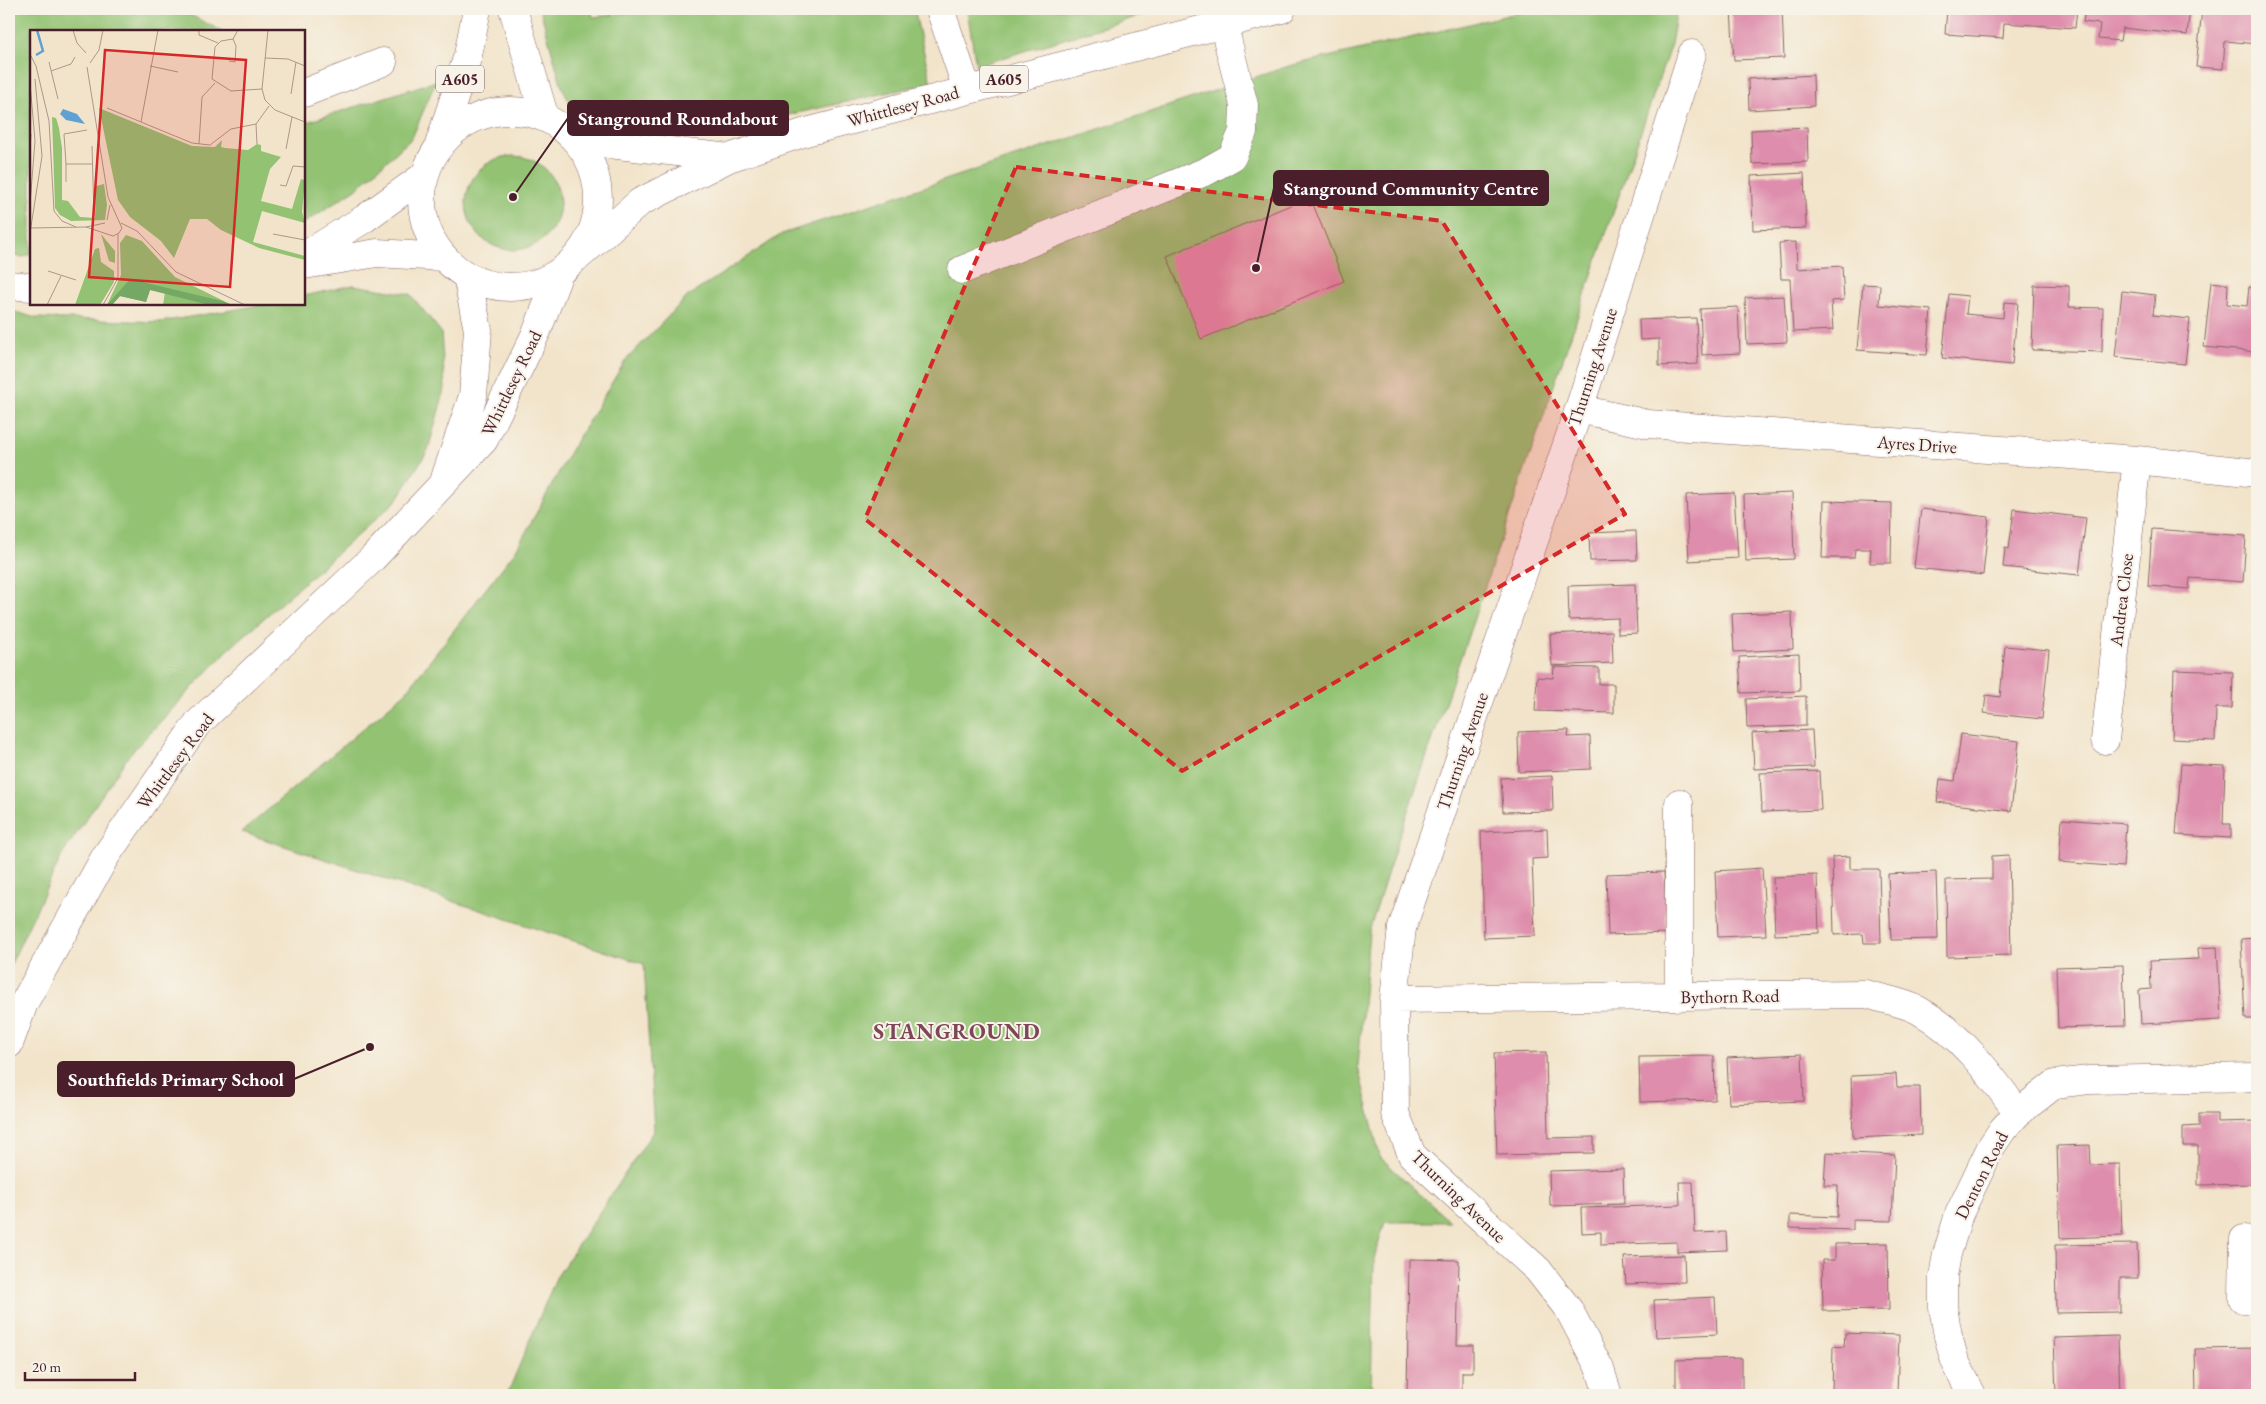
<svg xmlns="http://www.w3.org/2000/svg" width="2266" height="1404" font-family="'EB Garamond',serif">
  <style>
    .green { fill: #92c272; stroke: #6e704e }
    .building { fill: #de8dac }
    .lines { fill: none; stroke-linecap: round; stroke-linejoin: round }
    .minor-casing { stroke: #856463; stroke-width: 29 }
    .major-casing { stroke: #856463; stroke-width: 29 }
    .minor { stroke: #fff; stroke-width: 28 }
    .major { stroke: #fff; stroke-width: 28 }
    .marked { fill: #d62828; fill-opacity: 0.2; stroke: #d62828; stroke-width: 4; stroke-dasharray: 10 6; stroke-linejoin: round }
    .labels { text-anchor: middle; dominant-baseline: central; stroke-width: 4; stroke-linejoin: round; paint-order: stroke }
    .shield { fill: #f7f3e8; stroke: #7e5f64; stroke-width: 1 }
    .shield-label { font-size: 16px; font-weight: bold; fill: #4a1f2b }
    .street-label { font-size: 18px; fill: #4a1f2b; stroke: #f7f3e8 }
    .district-label { font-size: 22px; font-weight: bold; letter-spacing: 1px; fill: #7e4658; stroke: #f7f3e8 }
    .inset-river { fill: none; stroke: #60a1d3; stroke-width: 2.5 }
    .inset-road { fill: none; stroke: #af958a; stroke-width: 1 }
    .view { fill: #d62828; fill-opacity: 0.15; stroke: #d62828; stroke-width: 2.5 }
    .inset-edge { fill: none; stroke: #4a1f2b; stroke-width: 2.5 }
    .leader { fill: none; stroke: #4a1f2b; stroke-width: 2 }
    .callout-dot { fill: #4a1f2b; stroke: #f7f3e8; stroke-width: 2 }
    .callout { fill: #4a1f2b; stroke: #4a1f2b; stroke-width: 2 }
    .callout-label { font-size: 19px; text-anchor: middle; font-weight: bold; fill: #fff }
  </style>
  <rect width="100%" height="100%" fill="#f7f3e8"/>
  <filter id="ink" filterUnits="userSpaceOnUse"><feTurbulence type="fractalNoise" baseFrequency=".02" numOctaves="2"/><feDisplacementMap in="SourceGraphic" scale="10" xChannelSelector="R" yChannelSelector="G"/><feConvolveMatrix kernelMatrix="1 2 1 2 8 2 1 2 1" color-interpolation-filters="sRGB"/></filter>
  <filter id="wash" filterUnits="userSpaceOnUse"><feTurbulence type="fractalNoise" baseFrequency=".0096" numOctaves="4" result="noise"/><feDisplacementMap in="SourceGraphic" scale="20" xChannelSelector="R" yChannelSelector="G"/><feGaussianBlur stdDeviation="1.12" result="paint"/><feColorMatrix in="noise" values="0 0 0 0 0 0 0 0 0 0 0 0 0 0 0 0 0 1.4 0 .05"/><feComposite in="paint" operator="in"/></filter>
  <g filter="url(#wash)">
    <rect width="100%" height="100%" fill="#f2e4ca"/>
    <!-- green -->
    <path class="green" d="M 9,9 L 168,9 L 186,13 L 222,31 L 31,31 L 31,254 L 24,257 L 9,255 Z
      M 540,9 L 591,9 L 593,17 L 662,9 L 914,9 L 931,83 L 726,129 L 655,134 L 577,119 L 562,87 Z
      M 967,9 L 1162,9 L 976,66 Z
      M 1534,9 L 1677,9 L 1671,44 L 1397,843 L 1369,932 L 1358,1067 L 1380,1157 L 1450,1222 L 1385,1222 L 1374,1259 L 1371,1395 L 507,1395 L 556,1278 L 654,1130 L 644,964 L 242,832 L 406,692 L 516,550 L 571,450 L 625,361 L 687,297 L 782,234 L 1289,66 Z
      M 436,81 L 412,138 L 356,189 L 304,223 L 304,123 Z
      M466 203a47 47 0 1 1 94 0a47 47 0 1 1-94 0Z
      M 353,285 L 410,294 L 441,332 L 445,388 L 428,450 L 397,500 L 227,651 L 129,755 L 62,855 L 9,968 L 9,310 L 36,318 L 160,322 L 267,304 L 304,304 L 304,296 Z"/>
    <g id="blocks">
      <!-- building -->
      <path class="building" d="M 1731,9 L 1782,9 L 1784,58 L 1734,60 Z
        M 1947,9 L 2077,9 L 2075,28 L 2004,23 L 2003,38 L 1945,34 Z
        M 2085,9 L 2190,9 L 2187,35 L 2122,28 L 2120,41 L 2098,39 L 2100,24 L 2083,22 Z
        M 2202,9 L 2257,9 L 2257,44 L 2225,41 L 2223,69 L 2196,67 Z
        M 1813,75 L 1814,106 L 1749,110 L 1748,79 Z
        M 1807,127 L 1808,162 L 1752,164 L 1751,130 Z
        M 1804,173 L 1806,228 L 1753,230 L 1751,176 Z
        M 1310,197 L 1344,281 L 1201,339 L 1167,256 Z
        M 1796,242 L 1797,269 L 1842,266 L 1844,300 L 1831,301 L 1833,330 L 1793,332 L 1790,279 L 1781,279 L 1779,243 Z
        M 2211,282 L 2228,284 L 2227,304 L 2247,306 L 2249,287 L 2257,288 L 2257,352 L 2204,347 Z
        M 1863,284 L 1880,285 L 1879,305 L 1931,310 L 1927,355 L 1857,350 Z
        M 2034,285 L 2069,286 L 2069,307 L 2103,308 L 2102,352 L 2032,350 Z
        M 2122,291 L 2155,295 L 2153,315 L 2190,319 L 2185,364 L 2115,357 Z
        M 1949,294 L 1968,296 L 1966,314 L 2003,318 L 2004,302 L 2018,303 L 2012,365 L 1942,358 Z
        M 1784,296 L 1787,342 L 1747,344 L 1745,298 Z
        M 1738,307 L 1740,353 L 1702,355 L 1700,309 Z
        M 1696,318 L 1698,364 L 1659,366 L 1659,339 L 1640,340 L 1639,320 Z
        M 1734,493 L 1738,558 L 1689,561 L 1686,495 Z
        M 1792,493 L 1794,559 L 1746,561 L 1744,495 Z
        M 1824,501 L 1892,503 L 1891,563 L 1870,563 L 1871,549 L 1855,549 L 1854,558 L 1822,558 Z
        M 1921,509 L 1989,517 L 1983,575 L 1914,568 Z
        M 2014,509 L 2086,518 L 2079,575 L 2003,567 L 2005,548 L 2009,549 Z
        M 2152,529 L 2246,536 L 2243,582 L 2190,578 L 2189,589 L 2148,586 Z
        M 1636,531 L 1637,560 L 1590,561 L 1589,533 Z
        M 1635,584 L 1637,633 L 1618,634 L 1618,618 L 1569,620 L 1568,586 Z
        M 1792,612 L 1793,649 L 1734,652 L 1732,614 Z
        M 1612,631 L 1613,663 L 1552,666 L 1550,634 Z
        M 2005,646 L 2049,650 L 2042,719 L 1984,713 L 1986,695 L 2000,697 Z
        M 1799,654 L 1800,691 L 1741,693 L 1739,657 Z
        M 1554,667 L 1599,668 L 1599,684 L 1614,684 L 1614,713 L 1535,711 L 1537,677 L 1553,678 Z
        M 2174,670 L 2233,672 L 2232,708 L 2216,708 L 2215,741 L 2172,739 Z
        M 1806,696 L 1806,726 L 1747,728 L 1746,699 Z
        M 1569,730 L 1568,737 L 1590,736 L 1591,769 L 1519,772 L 1518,732 Z
        M 1812,730 L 1814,767 L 1754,769 L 1752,733 Z
        M 1961,734 L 2019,741 L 2011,811 L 1937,802 L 1940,779 L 1955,781 Z
        M 2181,764 L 2225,766 L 2223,824 L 2231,824 L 2231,838 L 2176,835 Z
        M 1819,771 L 1821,810 L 1762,812 L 1760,773 Z
        M 1552,776 L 1553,811 L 1503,812 L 1501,778 Z
        M 2062,819 L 2126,824 L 2123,867 L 2059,862 Z
        M 1547,829 L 1548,858 L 1532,859 L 1535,936 L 1484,938 L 1481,832 Z
        M 2009,855 L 2011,955 L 1947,957 L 1946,880 L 1992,879 L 1992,856 Z
        M 1850,856 L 1850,869 L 1879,869 L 1881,943 L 1864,943 L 1863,934 L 1834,935 L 1832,857 Z
        M 1762,868 L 1766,935 L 1718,937 L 1715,871 Z
        M 1664,872 L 1667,933 L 1608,935 L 1606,874 Z
        M 1936,872 L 1938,939 L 1891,940 L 1888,874 Z
        M 1817,875 L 1819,933 L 1775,935 L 1773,877 Z
        M 2257,938 L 2257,1019 L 2245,1019 L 2241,939 Z
        M 2217,947 L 2221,1020 L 2141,1024 L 2139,990 L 2151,989 L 2150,961 L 2199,959 L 2198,948 Z
        M 2123,965 L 2125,1026 L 2058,1028 L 2056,967 Z
        M 1546,1052 L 1548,1138 L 1594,1137 L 1594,1153 L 1497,1155 L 1494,1053 Z
        M 1802,1054 L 1804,1101 L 1729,1104 L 1727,1058 Z
        M 1714,1056 L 1715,1100 L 1640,1102 L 1639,1057 Z
        M 1896,1074 L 1897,1087 L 1920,1087 L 1921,1135 L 1853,1138 L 1851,1076 Z
        M 2199,1114 L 2217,1114 L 2217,1122 L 2257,1121 L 2257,1184 L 2198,1185 L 2198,1146 L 2183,1146 L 2183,1127 L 2199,1126 Z
        M 2090,1145 L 2091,1165 L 2120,1164 L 2122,1236 L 2060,1238 L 2057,1146 Z
        M 1826,1152 L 1895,1155 L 1892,1221 L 1853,1220 L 1853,1230 L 1790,1228 L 1790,1215 L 1837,1217 L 1838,1185 L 1824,1185 Z
        M 1623,1169 L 1624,1204 L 1550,1206 L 1549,1171 Z
        M 1679,1182 L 1693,1182 L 1695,1233 L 1726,1232 L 1727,1250 L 1677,1252 L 1677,1242 L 1601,1245 L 1601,1232 L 1582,1233 L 1581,1208 L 1680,1205 Z
        M 1888,1243 L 1889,1310 L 1823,1311 L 1822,1260 L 1835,1260 L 1835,1244 Z
        M 2137,1244 L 2138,1278 L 2120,1278 L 2120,1312 L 2056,1313 L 2055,1245 Z
        M 1684,1255 L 1685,1282 L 1626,1284 L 1624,1257 Z
        M 1409,1259 L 1459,1260 L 1457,1345 L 1473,1345 L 1473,1372 L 1462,1372 L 1462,1395 L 1407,1395 Z
        M 1715,1297 L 1717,1334 L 1656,1337 L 1654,1300 Z
        M 1845,1333 L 1899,1335 L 1897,1395 L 1832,1395 L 1833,1346 L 1844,1347 Z
        M 2118,1336 L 2120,1395 L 2056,1395 L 2054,1338 Z
        M 2257,1348 L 2257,1395 L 2196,1395 L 2195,1349 Z
        M 1742,1358 L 1742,1395 L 1676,1395 L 1676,1360 Z"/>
    </g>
  </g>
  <g filter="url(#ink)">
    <use href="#blocks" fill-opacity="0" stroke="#856463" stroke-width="1"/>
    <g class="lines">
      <!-- minor casing -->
      <g class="minor-casing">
        <path id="minor" d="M 940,9 L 967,89
          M 304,93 L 383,62
          M 962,270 L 1207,171 L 1232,157 L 1243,132 L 1244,105 L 1223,23
          M 1579,409 L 1648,424 L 2137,460 L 2257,473
          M 2105,740 L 2137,460
          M 1679,803 L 1679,997
          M 1394,999 L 1866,994 C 1882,999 1903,1002 1918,1010 C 1960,1033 1991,1075 2018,1113
          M 2244,1239 L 2243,1299 L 2257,1299
          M 1608,1395 L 1600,1369 L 1569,1310 L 1538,1270 L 1412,1155 L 1395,1113 L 1394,999 L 1402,928 L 1579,409 L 1692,54
          M 1972,1395 L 1955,1361 L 1948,1336 L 1943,1307 L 1943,1277 L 1947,1254 L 1959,1214 L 1991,1147 L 2003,1129 L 2018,1113 L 2055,1084 L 2089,1080 L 2257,1077"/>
      </g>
      <!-- major casing -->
      <g class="major-casing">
        <path id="major" d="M 513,9 L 545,118
          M422 199a88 88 0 1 1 176 0a88 88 0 1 1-176 0Z
          M 575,140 L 729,158
          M 439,145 L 468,55 L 477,9
          M 304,256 L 364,219 L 425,175
          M 579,256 L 640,202 L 729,158 L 806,132 L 1282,9
          M 304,265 L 377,253 L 443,257
          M 9,285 L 31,287
          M 446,475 L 473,396 L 478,330 L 467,276
          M 9,1044 L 24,1003 L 105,857 L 197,724 L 372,559 L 484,440 L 537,331 L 559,273"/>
      </g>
      <!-- minor -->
      <use href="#minor" class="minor"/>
      <!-- major -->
      <use href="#major" class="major"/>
    </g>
  </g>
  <!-- marked area -->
  <path class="marked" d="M 1016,167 L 1442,221 L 1625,514 L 1182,771 L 865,519 Z"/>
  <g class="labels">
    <!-- shield labels -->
    <g class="shield">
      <rect x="436" y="65.5" width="48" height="27" rx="4"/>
      <rect x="980" y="65.5" width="48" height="27" rx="4"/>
    </g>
    <g class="shield-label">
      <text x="460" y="79">A605</text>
      <text x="1004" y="79">A605</text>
    </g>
    <!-- street labels -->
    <g class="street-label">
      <text transform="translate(903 106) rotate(-15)">Whittlesey Road</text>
      <text transform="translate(1592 367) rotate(-72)">Thurning Avenue</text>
      <text transform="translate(511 383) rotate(-64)">Whittlesey Road</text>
      <text transform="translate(1917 444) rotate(4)">Ayres Drive</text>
      <text transform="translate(2121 600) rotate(-83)">Andrea Close</text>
      <text transform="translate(1462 751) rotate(-71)">Thurning Avenue</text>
      <text transform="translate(175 761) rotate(-53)">Whittlesey Road</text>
      <text transform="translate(1730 996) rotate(-1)">Bythorn Road</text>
      <text transform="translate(1981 1175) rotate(-63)">Denton Road</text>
      <text transform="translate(1459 1196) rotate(44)">Thurning Avenue</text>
    </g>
    <!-- district labels -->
    <g class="district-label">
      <text x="957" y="1031">STANGROUND</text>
    </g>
  </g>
  <!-- overview -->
  <g transform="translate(30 30)">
    <rect width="275" height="275" fill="#f2e4ca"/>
    <path d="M 69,78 L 162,116 L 185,117 L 192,110 L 191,117 L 195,118 L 218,120 L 227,114 L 231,115 L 231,121 L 251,127 L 240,139 L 231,171 L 262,179 L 271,149 L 275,150 L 272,182 L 275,193 L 232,181 L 223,212 L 275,226 L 275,230 L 229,218 L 191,200 L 177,189 L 160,189 L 144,228 L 131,211 L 100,187 L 88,170 ZM 22,87 L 26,88 L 29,98 L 32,118 L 32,170 L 38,171 L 50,187 L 65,188 L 66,156 L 74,154 L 77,175 L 75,190 L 41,191 L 30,185 L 25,178 ZM 71,204 L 85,221 L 85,233 L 79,231 ZM 96,205 L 112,211 L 145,247 L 202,275 L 133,275 L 135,262 L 120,260 L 116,272 L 90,266 L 82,275 L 77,275 L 91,245 L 90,213 ZM 69,218 L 71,232 L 84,241 L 84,252 L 70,275 L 45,275 L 65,219 Z" fill="#92c272"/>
    <path d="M 100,249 L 192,271 L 202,275 L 179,275 L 120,260 L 116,272 L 90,266 L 82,275 L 77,275 Z" fill="#75a864"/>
    <path d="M 33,79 L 47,84 L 55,94 L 36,90 L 30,84 Z" fill="#60a1d3"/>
    <path class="inset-river" d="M 6,25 L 13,21 L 7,0"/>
    <path class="inset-road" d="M 43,0 L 47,13 L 56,23M 169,0 L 169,5 L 188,13M 208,0 L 203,9 L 191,11 L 185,17 L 182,49 L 201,61 L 232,59M 238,0 L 232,59 L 235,70 L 245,80 L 275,92M 0,24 L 6,36 L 19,91 L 24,181 L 32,191 L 46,197M 235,28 L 258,29 L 275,36M 199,31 L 205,32 L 206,16 L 203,9M 19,32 L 28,69M 60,33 L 69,20 L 73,0M 120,36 L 148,42M 21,41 L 41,34 L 45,27M 0,53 L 5,111 L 0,174M 261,64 L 266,32M 77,78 L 162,113 L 180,115 L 201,99 L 226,94 L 239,76M 111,92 L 128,0M 226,94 L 227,114M 57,100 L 34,104 L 36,134 L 62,134M 169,114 L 172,67 L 185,53M 62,116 L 64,186M 256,119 L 262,87M 0,121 L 1,104M 36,152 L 36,134M 250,155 L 256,156 L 263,136 L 275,137M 77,190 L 80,175M 91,193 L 107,201 L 146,242 L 215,275M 56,197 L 83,206 L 89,203 L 92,198 L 78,167 L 57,37M 0,198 L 56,197 L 75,193M 0,203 L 12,126 L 5,49M 243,204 L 275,210M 18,241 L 46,250M 17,275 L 31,246M 73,275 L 88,248 L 88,204"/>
    <path class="view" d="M 75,20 L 216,30 L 200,257 L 59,247 Z"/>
    <rect width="275" height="275" class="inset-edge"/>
  </g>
  <!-- callouts -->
  <path class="leader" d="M513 197L568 118M1256 268L1274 188M370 1047L294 1079"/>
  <g class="callout-dot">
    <circle cx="513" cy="197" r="5"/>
    <circle cx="1256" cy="268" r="5"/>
    <circle cx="370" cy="1047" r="5"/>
  </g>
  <g class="callout">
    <rect x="568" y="101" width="220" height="34" rx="5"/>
    <rect x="1274" y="171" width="274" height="34" rx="5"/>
    <rect x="58" y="1062" width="236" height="34" rx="5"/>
  </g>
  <g class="callout-label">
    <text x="678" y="125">Stanground Roundabout</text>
    <text x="1411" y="195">Stanground Community Centre</text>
    <text x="176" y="1086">Southfields Primary School</text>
  </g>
  <!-- margin -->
  <rect width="2266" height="1404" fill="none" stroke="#f7f3e8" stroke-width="30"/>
  <!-- scale -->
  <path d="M25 1372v8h110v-8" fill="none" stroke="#4a1f2b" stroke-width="2.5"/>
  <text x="32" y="1372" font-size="15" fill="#4a1f2b" stroke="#f7f3e8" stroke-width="4" paint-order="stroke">20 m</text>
</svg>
